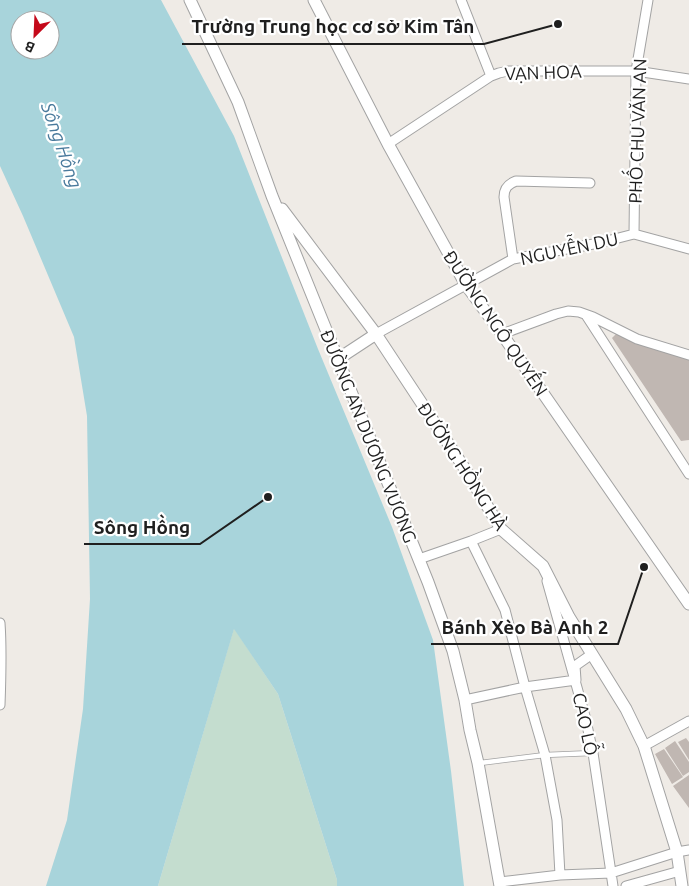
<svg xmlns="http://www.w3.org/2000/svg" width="689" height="886" font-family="Ubuntu,sans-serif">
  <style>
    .wetland { fill: #c4ddcf }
    .water { fill: #a8d4db; fill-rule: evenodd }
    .building { fill: #c0b7b2 }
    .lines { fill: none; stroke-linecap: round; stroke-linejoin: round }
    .service-casing { stroke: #a3a3a3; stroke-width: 6 }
    .minor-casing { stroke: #a3a3a3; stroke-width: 11 }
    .tertiary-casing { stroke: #a3a3a3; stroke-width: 13 }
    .service { stroke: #fff; stroke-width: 4.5 }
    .minor { stroke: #fff; stroke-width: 9 }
    .tertiary { stroke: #fff; stroke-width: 11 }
    .labels { text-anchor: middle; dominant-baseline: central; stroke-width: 4.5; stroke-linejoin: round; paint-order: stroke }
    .street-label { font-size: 18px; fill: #1f1f1f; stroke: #fff }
    .water-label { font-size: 19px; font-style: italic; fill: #497a9c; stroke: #fff }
    .leader { fill: none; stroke: #1f1f1f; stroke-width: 2 }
    .callout-dot { fill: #1f1f1f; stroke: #fff; stroke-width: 2 }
    .callout-label { font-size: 19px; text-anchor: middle; font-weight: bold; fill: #1f1f1f; stroke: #fff; stroke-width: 4.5; stroke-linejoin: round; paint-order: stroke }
  </style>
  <rect width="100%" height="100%" fill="#efebe6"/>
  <!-- wetland -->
  <path class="wetland" d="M 234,628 L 278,694 L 337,880 L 337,886 L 158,886 Z"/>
  <!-- water -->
  <path class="water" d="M 0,0 L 161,0 L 234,136 L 318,349 L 392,527 L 433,640 L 451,771 L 464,886 L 337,886 L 337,880 L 278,694 L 234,629 L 158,886 L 46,886 L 67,820 L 83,709 L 90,599 L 87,416 L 74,337 L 23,216 L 0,166 ZM 20,20 L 50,20 L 50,50 L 20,50 Z"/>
  <!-- building -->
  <path class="building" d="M 616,334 L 689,359 L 689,440 L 681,441 L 612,338 Z
    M 686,738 L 689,742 L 689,760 L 678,742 Z
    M 675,741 L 689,762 L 689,772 L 683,776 L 665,748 Z
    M 664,749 L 683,777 L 672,784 L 655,754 Z
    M 689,775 L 689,808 L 673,786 Z"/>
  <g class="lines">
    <!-- service casing -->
    <g class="service-casing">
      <path id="service" d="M 480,763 L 545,755 L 593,753"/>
    </g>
    <!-- minor casing -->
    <g class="minor-casing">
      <path id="minor" d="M 461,0 L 491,76
        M 388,144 L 491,76 L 499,73 L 508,71 L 636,71 L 689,79
        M 634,234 L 636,71 L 648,0
        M 513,259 L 504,197 C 504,188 508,184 516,181 L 590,183
        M 586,315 L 689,474
        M 376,334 L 513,259 L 599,243 L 634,234 L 689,249
        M 502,334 L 556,314 L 568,311 L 579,312 L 593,317 L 637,339 L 689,355
        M 471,541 L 505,610 L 525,687 L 545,755 L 557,820 L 560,875
        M 419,559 L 471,541 L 501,529
        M 547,581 L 585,716 L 593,753 L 613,886
        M 0,623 C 2,650 1,678 0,705
        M 465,700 L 525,687 L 576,680 L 575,666 L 592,654
        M 644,746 L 689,721
        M 500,882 L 560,875 L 611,873 L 677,852 L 689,850
        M 626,886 L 680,871"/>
    </g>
    <!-- tertiary casing -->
    <g class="tertiary-casing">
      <path id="tertiary" d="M 190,0 L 238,102 L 272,196 L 428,582 L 453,651 L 465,700 L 470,730 L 478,763 L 500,886
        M 314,0 L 388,144 L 466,285 L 502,334 L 689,604
        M 282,209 L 376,334 L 465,469 L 501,529 L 543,566 L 569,617 L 626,709 L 644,746 L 677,852 L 682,886
        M 338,359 L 376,334"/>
    </g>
    <!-- service -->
    <use href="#service" class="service"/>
    <!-- minor -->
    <use href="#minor" class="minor"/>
    <!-- tertiary -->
    <use href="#tertiary" class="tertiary"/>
  </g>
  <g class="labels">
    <!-- street labels -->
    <g class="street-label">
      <text transform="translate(543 72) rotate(-2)">VẠN HOA</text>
      <text transform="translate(637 131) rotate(-88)">PHỐ CHU VĂN AN</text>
      <text transform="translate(569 248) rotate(-12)">NGUYỄN DU</text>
      <text transform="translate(496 323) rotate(56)">ĐƯỜNG NGÔ QUYẾN</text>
      <text transform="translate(369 436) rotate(68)">ĐƯỜNG AN DƯƠNG VƯƠNG</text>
      <text transform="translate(463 466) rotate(57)">ĐƯỜNG HỒNG HÀ</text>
      <text transform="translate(586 724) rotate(78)">CAO LỖ</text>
    </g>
    <!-- water labels -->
    <g class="water-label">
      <text transform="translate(62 145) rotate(71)">Sông Hồng</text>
    </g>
  </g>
  <!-- callouts -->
  <path class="leader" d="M558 24L484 44H182M268 497L200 544H84M644 567L618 644H431"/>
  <g class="callout-dot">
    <circle cx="558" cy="24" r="5"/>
    <circle cx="268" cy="497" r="5"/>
    <circle cx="644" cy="567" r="5"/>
  </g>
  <g class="callout-label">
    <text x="333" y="33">Trường Trung học cơ sở Kim Tân</text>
    <text x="142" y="534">Sông Hồng</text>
    <text x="525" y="634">Bánh Xèo Bà Anh 2</text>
  </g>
  <!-- north arrow -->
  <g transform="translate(35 35) rotate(204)"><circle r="24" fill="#ffffff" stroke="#a5a5a5"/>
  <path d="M0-4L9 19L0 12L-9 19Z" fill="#c5091a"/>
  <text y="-8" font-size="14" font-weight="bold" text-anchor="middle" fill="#1f1f1f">B</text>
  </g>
</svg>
